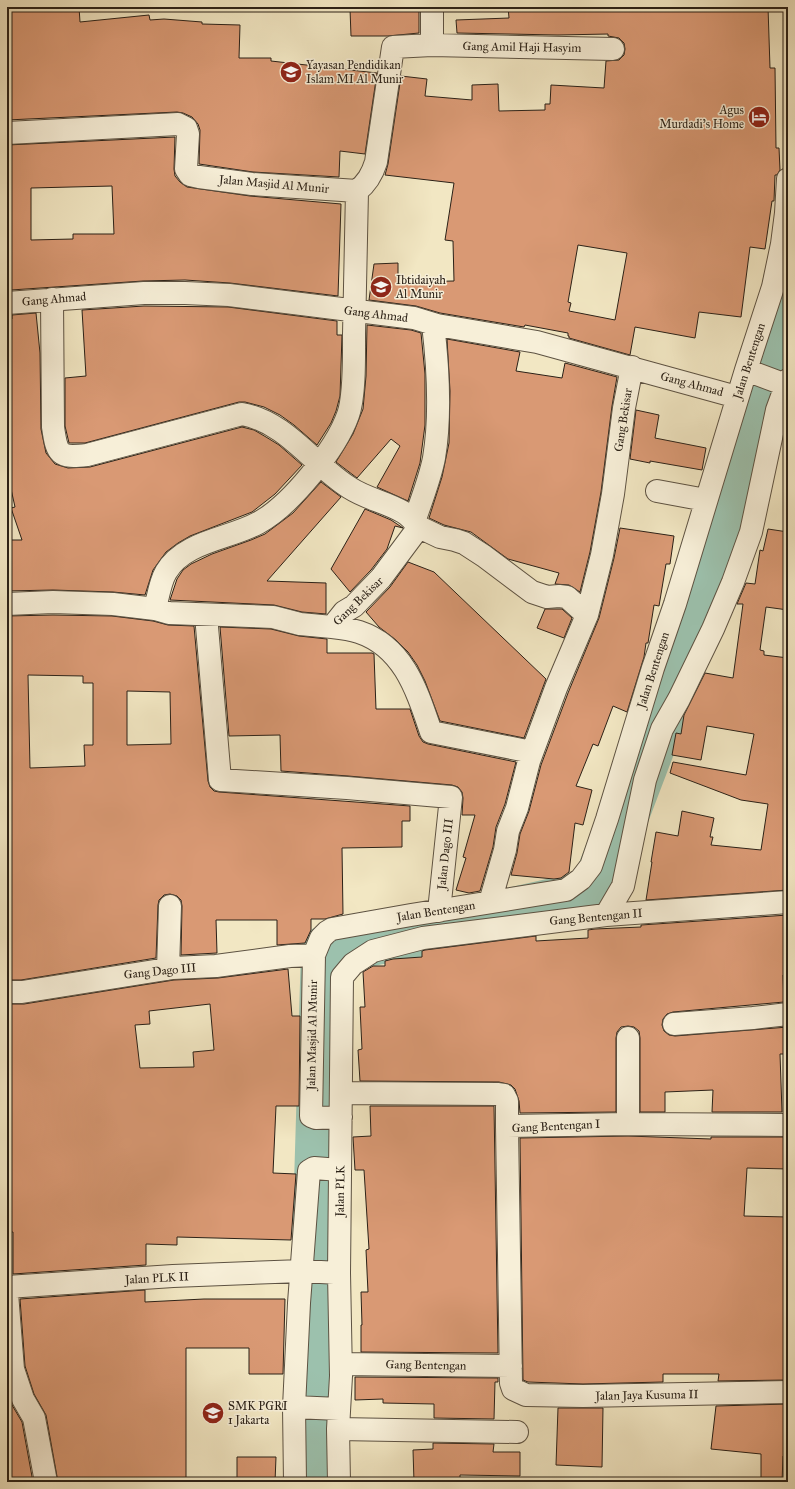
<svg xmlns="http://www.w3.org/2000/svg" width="795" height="1489" font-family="'IM FELL Great Primer',serif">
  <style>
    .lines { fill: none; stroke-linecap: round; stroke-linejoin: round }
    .river { stroke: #9cc1ad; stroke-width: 50 }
    .building { fill: #d99974; stroke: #2b2117; fill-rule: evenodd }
    .minor-casing { stroke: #5d5242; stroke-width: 24 }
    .minor { stroke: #f7efd8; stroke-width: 22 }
    .labels { text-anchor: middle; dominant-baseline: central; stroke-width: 3; stroke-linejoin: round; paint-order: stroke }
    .street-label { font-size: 12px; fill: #2b2117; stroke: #f7efd8 }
    .poi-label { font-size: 12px; fill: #2b2117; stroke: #f7efd8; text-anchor: start }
  </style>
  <rect width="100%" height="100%" fill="#f2e7c3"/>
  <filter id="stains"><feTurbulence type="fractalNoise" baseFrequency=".005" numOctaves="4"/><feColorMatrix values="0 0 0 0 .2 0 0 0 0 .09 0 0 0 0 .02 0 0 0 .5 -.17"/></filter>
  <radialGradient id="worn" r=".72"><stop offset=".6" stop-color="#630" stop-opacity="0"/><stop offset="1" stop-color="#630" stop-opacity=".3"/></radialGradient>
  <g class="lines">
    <!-- river -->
    <path class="river" d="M 311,1482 L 317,1251 L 326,950 L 492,917 L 594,894 L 691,639 L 761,419 L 788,280"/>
  </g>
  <!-- building -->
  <path class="building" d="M 7,7 L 79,7 L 80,22 L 149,15 L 150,20 L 164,19 L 202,22 L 202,24 L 240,25 L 239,58 L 271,58 L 271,61 L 377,73 L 365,154 L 340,151 L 339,177 L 253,172 L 199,164 L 200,130 L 198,124 L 192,117 L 183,113 L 177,112 L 7,120 Z
    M 396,7 L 419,7 L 419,33 L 388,36 L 351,36 L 350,9 Z
    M 508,7 L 768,7 L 770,68 L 775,68 L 776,148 L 779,148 L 780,170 L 777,175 L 775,175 L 774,201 L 772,201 L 765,249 L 750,247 L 741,317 L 699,312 L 695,338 L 635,327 L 630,355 L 569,338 L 569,336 L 568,336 L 568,333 L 525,325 L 524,327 L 440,313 L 416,306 L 369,300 L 374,264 L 398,263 L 398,282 L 454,281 L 453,241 L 445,240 L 454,183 L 385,175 L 388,164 L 401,76 L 427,79 L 425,96 L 472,100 L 472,85 L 498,84 L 499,111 L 545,110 L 545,104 L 550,104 L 551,85 L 604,88 L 606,61 L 619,60 L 624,55 L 625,49 L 624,43 L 619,38 L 608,36 L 608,34 L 558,35 L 457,33 L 456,20 L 509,18 ZM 578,245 L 627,253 L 615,320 L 569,311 L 571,303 L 568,302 Z
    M 175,137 L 174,169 L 175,176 L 180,182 L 187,187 L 250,196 L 341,204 L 338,296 L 230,283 L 185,280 L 143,281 L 11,290 L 10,240 L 7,240 L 7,145 ZM 112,186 L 114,234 L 73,234 L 73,239 L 31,240 L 31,188 Z
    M 144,306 L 228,307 L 337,321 L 337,335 L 342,335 L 340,396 L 336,411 L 331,423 L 317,445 L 294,425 L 280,415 L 264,407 L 245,402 L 239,402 L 85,443 L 69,443 L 65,426 L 65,378 L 86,376 L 82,310 Z
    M 36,313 L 40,353 L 41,429 L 46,453 L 55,464 L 68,468 L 90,467 L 242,427 L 254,430 L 266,437 L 279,445 L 302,465 L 275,494 L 252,512 L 190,536 L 178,543 L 166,552 L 153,570 L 145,595 L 113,592 L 53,590 L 7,591 L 7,540 L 22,540 L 11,508 L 15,507 L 7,471 L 7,320 L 12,319 L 12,315 Z
    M 367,325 L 411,330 L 421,333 L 425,374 L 425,425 L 420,463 L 408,501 L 377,487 L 400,446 L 391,439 L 357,478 L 336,462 L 353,434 L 363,409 L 366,376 Z
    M 447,339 L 520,352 L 516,371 L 562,378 L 565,363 L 617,377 L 612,406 L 601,492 L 590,552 L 580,592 L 569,585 L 555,584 L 559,573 L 508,559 L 471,532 L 444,525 L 429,518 L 442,477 L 449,443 L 450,391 Z
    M 636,410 L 659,415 L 655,438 L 706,448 L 702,470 L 650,461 L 650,463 L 630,459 Z
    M 321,482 L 341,497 L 267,581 L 326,583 L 326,614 L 302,612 L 274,605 L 170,600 L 177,579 L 183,570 L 191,564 L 212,554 L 251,540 L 265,534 L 293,513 Z
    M 365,509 L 391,520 L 403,528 L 395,526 L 387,549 L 371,570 L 350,592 L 331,569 Z
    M 620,528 L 674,536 L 670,564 L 666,564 L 659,606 L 654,605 L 648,643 L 646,643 L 644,657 L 627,712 L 613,706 L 598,746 L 593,744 L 576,786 L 592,790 L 583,825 L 575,823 L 569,872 L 561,878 L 554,879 L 511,875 L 517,853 L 520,834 L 529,811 L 541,765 L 568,693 L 599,618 L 614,558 Z
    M 768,529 L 788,532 L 788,610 L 766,607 L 760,650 L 764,651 L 764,655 L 788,658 L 788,890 L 646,900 L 652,862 L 651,862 L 656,832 L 678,836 L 682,811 L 714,818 L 710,837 L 713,837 L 711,845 L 761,850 L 768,804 L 741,800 L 670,773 L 673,762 L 746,775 L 754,734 L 707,726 L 701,760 L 672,755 L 676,733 L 681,734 L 684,715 L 705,673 L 733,678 L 743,604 L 737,604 L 746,583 L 755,584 L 760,550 L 763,551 Z
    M 408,562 L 434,572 L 546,679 L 524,738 L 440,721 L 425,681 L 417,665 L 408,652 L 396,640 L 379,627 L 366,612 L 390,587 Z
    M 545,609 L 562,609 L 572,618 L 564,638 L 537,628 Z
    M 53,615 L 112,616 L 153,621 L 168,625 L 194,626 L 208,781 L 210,787 L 214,791 L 219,792 L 410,806 L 410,821 L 402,821 L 402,847 L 342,848 L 343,914 L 325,919 L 311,919 L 311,930 L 305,943 L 277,945 L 277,920 L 216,920 L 217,953 L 181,955 L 182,906 L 181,900 L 177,896 L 170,894 L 164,895 L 159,900 L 158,905 L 156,958 L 21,980 L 7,980 L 7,616 ZM 28,675 L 83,676 L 83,683 L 93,683 L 93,745 L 84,745 L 85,766 L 30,768 ZM 127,691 L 170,692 L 171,744 L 127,745 Z
    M 220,627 L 271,629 L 299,636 L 327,639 L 327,653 L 372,653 L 374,654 L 376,709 L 410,709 L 419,736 L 423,742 L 428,744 L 516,762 L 505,804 L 496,827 L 493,847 L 480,891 L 469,893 L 456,890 L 466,858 L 463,857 L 475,815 L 462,815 L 463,798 L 462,792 L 458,787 L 452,785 L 348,776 L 281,771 L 280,735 L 229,736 Z
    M 788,915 L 788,974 L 783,975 L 784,1002 L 673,1012 L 667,1014 L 663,1019 L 662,1025 L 664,1031 L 669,1035 L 675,1036 L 788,1027 L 788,1054 L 780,1054 L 782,1112 L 712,1112 L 713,1090 L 665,1092 L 665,1112 L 640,1112 L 640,1038 L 639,1031 L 634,1027 L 628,1026 L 621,1027 L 617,1032 L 616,1038 L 616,1112 L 520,1113 L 519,1101 L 515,1089 L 511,1085 L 499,1082 L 360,1081 L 358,1050 L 362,1049 L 360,1007 L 365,1007 L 363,972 L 373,966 L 385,966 L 385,961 L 393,959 L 422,957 L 422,951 L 425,950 L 536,936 L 536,941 L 588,938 L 588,930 L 595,929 L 641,927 L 641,925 Z
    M 288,969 L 292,1016 L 300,1016 L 299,1106 L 276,1106 L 273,1173 L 296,1174 L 291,1240 L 177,1237 L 177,1245 L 146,1244 L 146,1265 L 13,1274 L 13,1232 L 7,1232 L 7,1004 L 24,1004 L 174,980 L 218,978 ZM 210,1004 L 214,1050 L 193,1052 L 194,1067 L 140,1068 L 135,1025 L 150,1024 L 149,1011 Z
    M 370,1106 L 494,1106 L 498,1353 L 361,1352 L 361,1325 L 362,1325 L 361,1292 L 368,1292 L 366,1250 L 369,1249 L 364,1170 L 355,1170 L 353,1137 L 371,1136 Z
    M 628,1136 L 711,1139 L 711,1137 L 788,1137 L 788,1169 L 747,1168 L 744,1216 L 788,1217 L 788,1380 L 718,1381 L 719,1374 L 663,1374 L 663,1382 L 583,1384 L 528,1382 L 523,1380 L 520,1138 Z
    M 145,1290 L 145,1302 L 204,1299 L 285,1299 L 283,1374 L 249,1374 L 249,1348 L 186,1348 L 186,1482 L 58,1482 L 46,1415 L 34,1394 L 25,1366 L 20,1299 Z
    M 355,1377 L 498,1378 L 498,1382 L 495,1382 L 494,1419 L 434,1418 L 434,1404 L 383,1403 L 383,1399 L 355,1400 Z
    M 7,1391 L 12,1405 L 22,1422 L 33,1482 L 7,1482 Z
    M 788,1404 L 788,1456 L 783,1456 L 782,1482 L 761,1482 L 761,1454 L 711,1449 L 716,1406 Z
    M 558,1408 L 603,1408 L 602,1467 L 556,1465 Z
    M 433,1443 L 494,1444 L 493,1452 L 520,1452 L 520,1476 L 460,1475 L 460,1482 L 414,1482 L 413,1450 L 433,1449 Z
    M 237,1457 L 276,1457 L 275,1482 L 237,1482 Z"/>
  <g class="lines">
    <!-- minor casing -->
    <g class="minor-casing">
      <path id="minor" d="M 432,45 L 613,49
        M 7,133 L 178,124 L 186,128 L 188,134 L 186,169 L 190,175 L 199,177 L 252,184 L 357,191 C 367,183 372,175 376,162 L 393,47 L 432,45 L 432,7
        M 52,299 L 53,427 C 57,455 59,458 87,455 L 242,414 C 287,422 314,466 350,488 C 367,499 386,502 403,512 C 410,516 414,521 419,527
        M 7,303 L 144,293 L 185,293 L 229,295 L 414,318 L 437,325 L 537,342 L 737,397
        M 746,370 L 786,385
        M 657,491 L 706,500
        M 414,522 C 421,501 430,479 434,458 C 441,416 438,366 433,324
        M 7,604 L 53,602 L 113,604 L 155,609 L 169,613 L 273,617 L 300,624 L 332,627 L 344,612 L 354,606 L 381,578 L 419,527 L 440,537 L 455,540 L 464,543 L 484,556 L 532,592 L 547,597 L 559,596 L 567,597 L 587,615 L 556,688 L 529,761 L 517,808 L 508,831 L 505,850 L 490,902
        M 155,609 C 158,597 160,582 166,572 C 184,541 229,539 258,523 C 290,506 336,449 348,415 C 355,396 354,355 354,334 C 355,286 356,239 357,191
        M 206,615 L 220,780 L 347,788 L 451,797 L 439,911
        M 587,615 L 602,555 L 613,494 L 624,408 L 632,367
        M 332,627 C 341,628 350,629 359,632 C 404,647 417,691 431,732 L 532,752
        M 606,915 L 623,886 L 645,780 L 662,729 L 679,699 L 713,629 L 733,582 L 751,532 L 777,410 L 788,380
        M 168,969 L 170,906
        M 7,992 L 22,992 L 173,968 L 216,966 L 290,956 L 314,955
        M 674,1024 L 753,1018 L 788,1014
        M 341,1093 L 497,1094 L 504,1095 L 507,1101 L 507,1126
        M 341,1117 L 316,1118 L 311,1116 L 314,955 L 321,938 L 327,932 L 332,929 L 411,915 L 566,890 L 581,879 L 591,866 L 607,819 L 653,668 L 675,604 L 746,370 L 773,287 L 782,244 L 786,213 L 788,179
        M 628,1124 L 628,1038
        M 788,1125 L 628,1124 L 507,1126 L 511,1383 L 513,1389 L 526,1395 L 583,1396 L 788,1392
        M 7,1287 L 173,1276 L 302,1271 L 339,1273
        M 7,1293 L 13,1369 L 23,1399 L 34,1418 L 46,1482
        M 341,1364 L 511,1366
        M 294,1407 L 339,1409
        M 338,1429 L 517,1432
        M 295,1482 L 294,1407 L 299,1303 L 309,1171 L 314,1168 L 340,1170
        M 339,1482 L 338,1429 L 341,1376 L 339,1273 L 342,977 L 353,964 L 373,951 L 423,938 L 606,915 L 788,902"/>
    </g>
    <!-- minor -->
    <use href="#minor" class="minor"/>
  </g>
  <!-- icons -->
  <defs>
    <g id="school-disc" transform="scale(1.15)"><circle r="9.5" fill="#8f2418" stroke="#f7efd8"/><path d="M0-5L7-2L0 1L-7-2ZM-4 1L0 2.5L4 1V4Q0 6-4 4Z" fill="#fff"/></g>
    <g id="hotel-disc" transform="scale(1.15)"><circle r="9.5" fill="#8f2418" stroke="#f7efd8"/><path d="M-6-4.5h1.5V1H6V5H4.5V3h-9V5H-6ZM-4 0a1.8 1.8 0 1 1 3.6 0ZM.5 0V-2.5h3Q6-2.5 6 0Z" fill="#fff"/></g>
  </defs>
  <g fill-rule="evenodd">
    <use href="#school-disc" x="291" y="72"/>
    <use href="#hotel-disc" x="759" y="117"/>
    <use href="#school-disc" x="381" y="287"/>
    <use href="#school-disc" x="213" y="1413"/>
  </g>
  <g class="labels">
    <!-- street labels -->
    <g class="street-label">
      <text transform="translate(522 47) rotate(1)">Gang Amil Haji Hasyim</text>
      <text transform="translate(274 184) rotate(5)">Jalan Masjid Al Munir</text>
      <text transform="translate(54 299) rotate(-5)">Gang Ahmad</text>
      <text transform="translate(376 314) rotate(7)">Gang Ahmad</text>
      <text transform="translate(749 361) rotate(-72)">Jalan Bentengan</text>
      <text transform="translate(692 384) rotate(15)">Gang Ahmad</text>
      <text transform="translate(623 420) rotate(-81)">Gang Bekisar</text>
      <text transform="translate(358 601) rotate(-44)">Gang Bekisar</text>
      <text transform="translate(653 670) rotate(-72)">Jalan Bentengan</text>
      <text transform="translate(445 854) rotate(-84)">Jalan Dago III</text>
      <text transform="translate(436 911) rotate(-9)">Jalan Bentengan</text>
      <text transform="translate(596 917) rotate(-5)">Gang Bentengan II</text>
      <text transform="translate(160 971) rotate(-6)">Gang Dago III</text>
      <text transform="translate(312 1035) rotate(-89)">Jalan Masjid Al Munir</text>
      <text transform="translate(556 1126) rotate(-3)">Gang Bentengan I</text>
      <text transform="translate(340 1191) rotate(-89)">Jalan PLK</text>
      <text transform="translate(157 1278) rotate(-3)">Jalan PLK II</text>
      <text transform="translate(426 1365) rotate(1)">Gang Bentengan</text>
      <text transform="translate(647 1395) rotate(-1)">Jalan Jaya Kusuma II</text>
    </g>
    <!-- poi labels -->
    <g class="poi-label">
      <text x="306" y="65">Yayasan Pendidikan<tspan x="306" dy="14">Islam MI Al Munir</tspan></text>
      <text x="744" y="110" text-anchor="end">Agus<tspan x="744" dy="14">Murdadi's Home</tspan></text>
      <text x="396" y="280">Ibtidaiyah<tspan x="396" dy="14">Al Munir</tspan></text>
      <text x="228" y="1406">SMK PGRI<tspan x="228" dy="14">1 Jakarta</tspan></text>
    </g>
  </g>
  <!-- margin -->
  <rect width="795" height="1489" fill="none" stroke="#f2e7c3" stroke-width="24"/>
  <rect x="8" y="8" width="779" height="1473" fill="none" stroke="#2b2117" stroke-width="2"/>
  <rect x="12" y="12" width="771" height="1465" fill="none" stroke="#2b2117"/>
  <rect width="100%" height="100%" filter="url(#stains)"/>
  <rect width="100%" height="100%" fill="url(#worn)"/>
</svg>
